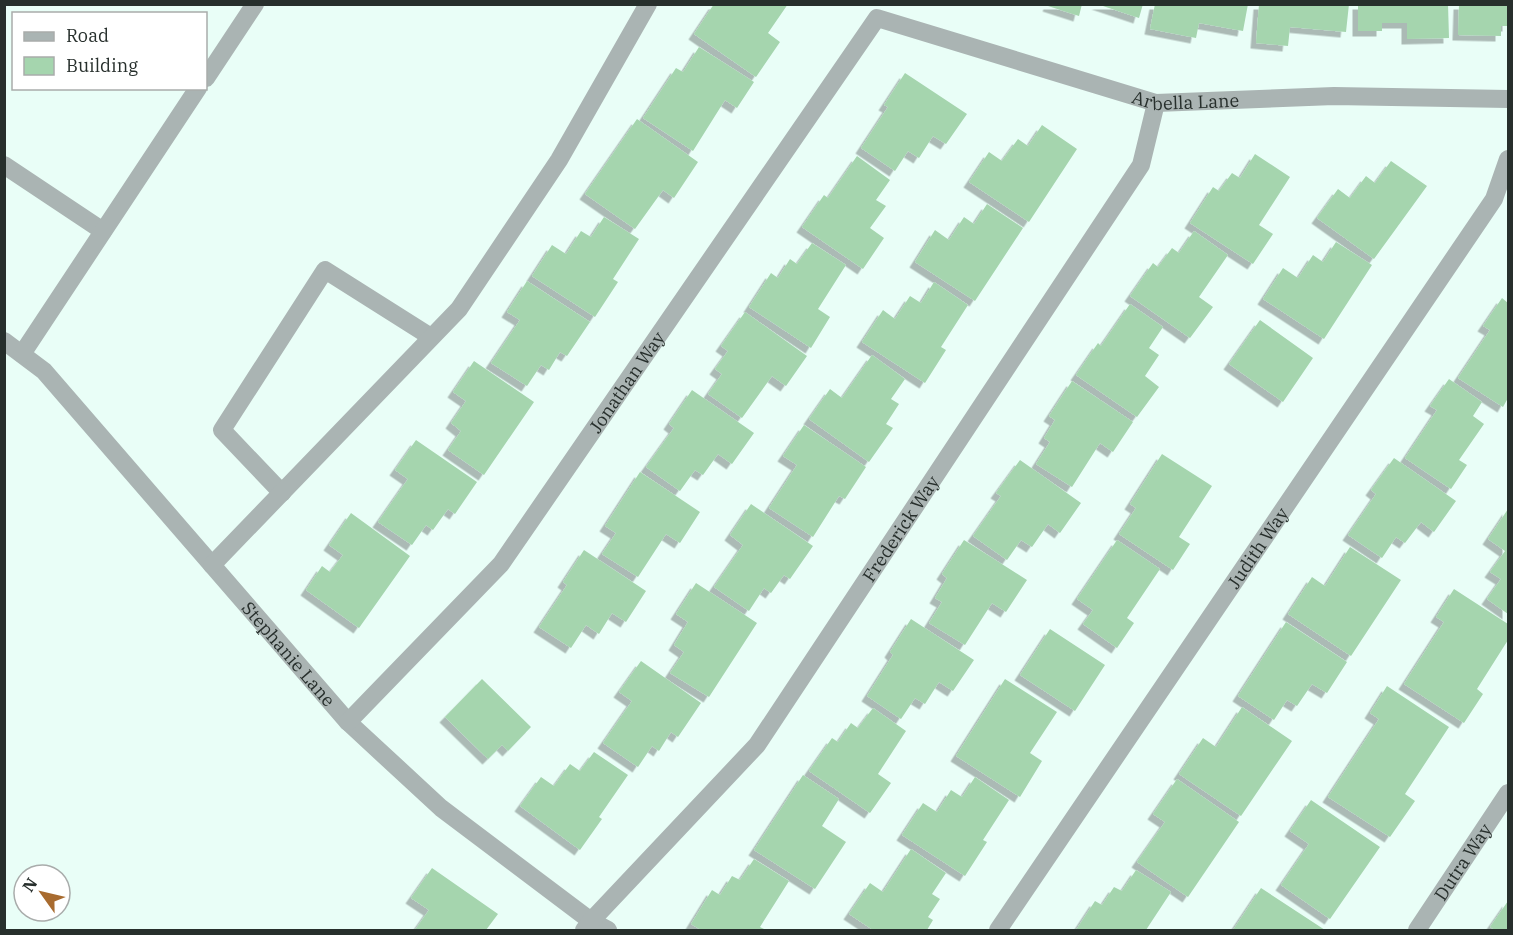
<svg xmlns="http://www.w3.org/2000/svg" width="1513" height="935" font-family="'IBM Plex Serif',serif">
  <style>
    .building { fill: #a5d5ae; filter: url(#shadow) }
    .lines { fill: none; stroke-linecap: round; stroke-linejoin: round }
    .minor { stroke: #aab4b3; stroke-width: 18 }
    .labels { text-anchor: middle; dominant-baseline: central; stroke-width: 4.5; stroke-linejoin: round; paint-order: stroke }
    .street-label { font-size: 18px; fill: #272f2c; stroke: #fff }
  </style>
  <defs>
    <filter id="shadow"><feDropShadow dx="-5.5" dy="5.5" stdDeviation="0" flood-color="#0004"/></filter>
  </defs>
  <rect width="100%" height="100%" fill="#e9fef7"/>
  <!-- building -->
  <path class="building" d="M 714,4 L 788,4 L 768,33 L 780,42 L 756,77 L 694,34 Z
    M 1049,4 L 1082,4 L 1079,16 L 1048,6 Z
    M 1097,4 L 1143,4 L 1139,18 Z
    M 1155,4 L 1248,4 L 1243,31 L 1199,23 L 1196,38 L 1150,29 Z
    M 1259,4 L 1349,4 L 1346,32 L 1290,27 L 1288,46 L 1256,43 Z
    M 1358,4 L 1448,4 L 1449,38 L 1407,39 L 1407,23 L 1382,23 L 1382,31 L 1358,31 Z
    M 1459,4 L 1508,4 L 1508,26 L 1501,26 L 1501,36 L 1458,35 Z
    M 699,47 L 754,82 L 737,108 L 725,100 L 693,151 L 643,118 L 676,68 L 683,72 Z
    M 905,73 L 967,114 L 946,144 L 933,136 L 919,158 L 908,151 L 895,171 L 861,148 L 888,107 L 884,105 Z
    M 637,119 L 698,162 L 674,198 L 663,190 L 635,229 L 585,194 Z
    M 1042,125 L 1077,149 L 1029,222 L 969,182 L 989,152 L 1002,161 L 1018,139 L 1028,146 Z
    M 1255,154 L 1290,177 L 1259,225 L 1273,234 L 1253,264 L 1190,223 L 1213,187 L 1219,191 L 1232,173 L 1240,178 Z
    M 857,156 L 890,180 L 876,200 L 886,206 L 870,228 L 884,238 L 863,269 L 802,227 L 824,195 L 828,198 Z
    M 1391,161 L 1427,186 L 1374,259 L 1317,218 L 1338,189 L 1350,198 L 1366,176 L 1375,183 Z
    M 987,204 L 1023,228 L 975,301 L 915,262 L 935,230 L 949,240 L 964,217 L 974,224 Z
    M 604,217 L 639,239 L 613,279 L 618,282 L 595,317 L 532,276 L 552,245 L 566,254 L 581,231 L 591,237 Z
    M 1194,231 L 1228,255 L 1199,297 L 1213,307 L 1190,338 L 1130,296 L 1153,263 L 1158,267 L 1172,248 L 1179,253 Z
    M 1336,242 L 1372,265 L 1324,339 L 1263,299 L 1283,268 L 1298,278 L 1313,255 L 1323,262 Z
    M 812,243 L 846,265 L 818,309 L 830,317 L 811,348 L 749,307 L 771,273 L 778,278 L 790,259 L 797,264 Z
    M 527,281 L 590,322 L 567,356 L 560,352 L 549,370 L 541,365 L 527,386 L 491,363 L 520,320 L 507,312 Z
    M 934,282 L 968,305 L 941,347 L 946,350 L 925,383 L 862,342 L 883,310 L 895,319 L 910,296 L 921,303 Z
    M 1502,298 L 1508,303 L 1508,398 L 1503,407 L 1458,378 L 1490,330 L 1483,326 Z
    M 1130,304 L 1163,327 L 1149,348 L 1159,355 L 1145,376 L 1159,387 L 1137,417 L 1076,375 L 1098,343 L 1101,346 Z
    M 745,312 L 807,356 L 786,386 L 772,376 L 742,418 L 708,394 L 722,374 L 715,369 L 728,351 L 721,346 Z
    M 1260,320 L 1313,358 L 1283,402 L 1229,364 Z
    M 872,355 L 905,379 L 891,399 L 899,404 L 886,424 L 893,428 L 869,462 L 809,419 L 830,389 L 842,398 Z
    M 474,361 L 534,402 L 484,475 L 448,450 L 461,431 L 451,423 L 466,401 L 453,392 Z
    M 1449,379 L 1482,402 L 1473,416 L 1484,424 L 1459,460 L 1467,465 L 1451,489 L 1405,458 L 1437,410 L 1430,406 Z
    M 1072,381 L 1133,422 L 1113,452 L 1100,443 L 1072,487 L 1036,464 L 1050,442 L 1044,438 L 1055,420 L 1049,416 Z
    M 692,390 L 754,433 L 732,464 L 718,454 L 703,475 L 695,470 L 680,491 L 646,467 L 674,428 L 669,424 Z
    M 804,425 L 866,467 L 845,499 L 839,496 L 813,537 L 769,508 L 797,465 L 783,456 Z
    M 416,440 L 477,482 L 455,514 L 448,509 L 433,530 L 426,525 L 412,545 L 378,522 L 408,479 L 395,470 Z
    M 1162,454 L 1212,486 L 1179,537 L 1190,544 L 1173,570 L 1119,534 L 1136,508 L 1130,504 Z
    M 1394,458 L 1456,501 L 1434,532 L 1421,522 L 1405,543 L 1396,537 L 1382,558 L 1348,535 L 1376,494 L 1371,490 Z
    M 1020,460 L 1081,503 L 1060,533 L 1048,524 L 1032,547 L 1021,540 L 1007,560 L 973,536 L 1001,496 L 996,493 Z
    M 640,472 L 700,512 L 680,543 L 666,534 L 638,577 L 602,554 L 616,533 L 605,526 Z
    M 751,504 L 813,546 L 790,579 L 784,575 L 771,593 L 764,588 L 749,611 L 714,587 L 743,545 L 730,535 Z
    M 1508,509 L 1508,614 L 1487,599 L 1501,579 L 1490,572 L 1505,551 L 1488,539 Z
    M 351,513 L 410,556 L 359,628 L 306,590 L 322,566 L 330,572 L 343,555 L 329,545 Z
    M 964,540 L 1027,580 L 1006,612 L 992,603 L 965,645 L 929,623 L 942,602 L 935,598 L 947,578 L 942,574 Z
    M 1117,540 L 1160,569 L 1127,618 L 1134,623 L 1117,648 L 1083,624 L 1093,610 L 1077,599 Z
    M 1350,547 L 1401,580 L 1351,656 L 1288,614 L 1312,577 L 1325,586 Z
    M 584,550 L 646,591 L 626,622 L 612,613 L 599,634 L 586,625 L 571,648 L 539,627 L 567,585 L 563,582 Z
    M 696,583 L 757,623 L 709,697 L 670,673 L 684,652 L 674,645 L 688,622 L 676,614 Z
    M 1454,589 L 1508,624 L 1508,640 L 1477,689 L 1483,694 L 1464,723 L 1404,684 L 1444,622 L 1436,617 Z
    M 911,619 L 974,660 L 953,691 L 939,682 L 925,704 L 915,698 L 901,719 L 867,696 L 893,655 L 890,652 Z
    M 1286,622 L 1347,662 L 1327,693 L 1312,684 L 1297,706 L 1287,700 L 1274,720 L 1238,696 Z
    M 1050,629 L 1105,665 L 1075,711 L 1020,675 Z
    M 641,661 L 701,703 L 678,737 L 671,732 L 659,751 L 652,746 L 638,767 L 603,743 L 632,701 L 619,692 Z
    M 482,679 L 531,727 L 508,751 L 502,745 L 488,759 L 445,717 Z
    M 1005,679 L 1057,712 L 1030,753 L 1042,761 L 1020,797 L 956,756 Z
    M 1387,686 L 1449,727 L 1405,794 L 1415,801 L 1390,837 L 1328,797 L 1379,719 L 1370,713 Z
    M 1242,707 L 1292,741 L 1241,816 L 1179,774 L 1203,738 L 1216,747 Z
    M 873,708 L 906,731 L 878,774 L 891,783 L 870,813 L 809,771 L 832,738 L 838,742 L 851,723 L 858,728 Z
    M 594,752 L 628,775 L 599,817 L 602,819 L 580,850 L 520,806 L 541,777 L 554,786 L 570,764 L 580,771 Z
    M 803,775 L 839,799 L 822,826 L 846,842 L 815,889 L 754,850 Z
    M 975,777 L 1009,800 L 983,840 L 987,842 L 965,876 L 902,835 L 923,803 L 937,812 L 951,790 L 962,797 Z
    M 1177,779 L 1239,822 L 1188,897 L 1137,862 L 1165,822 L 1153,814 Z
    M 1311,800 L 1380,847 L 1330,919 L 1281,885 L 1309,844 L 1290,831 Z
    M 911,849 L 946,873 L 932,894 L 940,899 L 928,917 L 933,920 L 927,930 L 873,930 L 849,914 L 870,883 L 883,892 Z
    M 754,859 L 789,881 L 760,927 L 766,930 L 701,930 L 691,924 L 712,890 L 720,895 L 732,876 L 740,880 Z
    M 432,868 L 498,914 L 486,930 L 415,930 L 429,910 L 411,898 Z
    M 1136,870 L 1171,892 L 1146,930 L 1076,930 L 1095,901 L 1102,905 L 1114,887 L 1122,891 Z
    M 1261,888 L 1325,930 L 1233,930 Z
    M 1508,901 L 1508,930 L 1495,930 L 1490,927 Z"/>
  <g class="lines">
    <!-- minor -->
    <g class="minor">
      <path d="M 206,78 L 255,4"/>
      <path d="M 4,165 L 103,231"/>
      <path id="s1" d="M 4,341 L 44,371 L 348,722 L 441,808 L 591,921 L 608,930"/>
      <path d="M 22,354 L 198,88"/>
      <path d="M 282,493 L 222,430 L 325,270 L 431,337"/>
      <path d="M 212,565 L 459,309 L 559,160 L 648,4"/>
      <path id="s2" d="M 348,722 L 501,564 L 877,18 L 1156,103 L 1334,96 L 1508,99"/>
      <path id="s3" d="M 584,930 L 591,921 L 757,745 L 1141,165 L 1156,103"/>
      <path id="s4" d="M 998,930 L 1494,199 L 1508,159"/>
      <path id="s5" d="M 1417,930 L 1508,793"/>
    </g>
  </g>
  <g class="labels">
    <!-- street labels -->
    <g class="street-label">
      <text stroke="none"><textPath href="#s2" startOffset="1204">Arbella Lane</textPath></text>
      <text stroke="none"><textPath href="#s2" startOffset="441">Jonathan Way</textPath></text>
      <text stroke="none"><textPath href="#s3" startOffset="513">Frederick Way</textPath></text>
      <text stroke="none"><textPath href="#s4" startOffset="462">Judith Way</textPath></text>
      <text stroke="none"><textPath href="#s1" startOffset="424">Stephanie Lane</textPath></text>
      <text stroke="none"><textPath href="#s5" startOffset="82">Dutra Way</textPath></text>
    </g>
  </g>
  <!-- border -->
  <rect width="1513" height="935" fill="none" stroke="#272f2c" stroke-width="12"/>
  <!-- legend -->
  <rect x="12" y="12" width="195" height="78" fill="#ffffff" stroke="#a9acab" stroke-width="1.5"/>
  <rect x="24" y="32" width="30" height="9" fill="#aab4b3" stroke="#a9acab" stroke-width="1.5"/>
  <text x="66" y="42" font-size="18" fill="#272f2c">Road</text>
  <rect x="24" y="57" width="30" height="18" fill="#a5d5ae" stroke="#a9acab" stroke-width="1.5"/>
  <text x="66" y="72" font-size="18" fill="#272f2c">Building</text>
  <!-- north arrow -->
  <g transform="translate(42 893) rotate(304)"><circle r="28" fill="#ffffff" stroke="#a9acab" stroke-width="1.5"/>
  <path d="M0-4.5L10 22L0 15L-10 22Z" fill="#a86b2f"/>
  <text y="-9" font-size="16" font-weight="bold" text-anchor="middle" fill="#272f2c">N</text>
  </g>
</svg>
